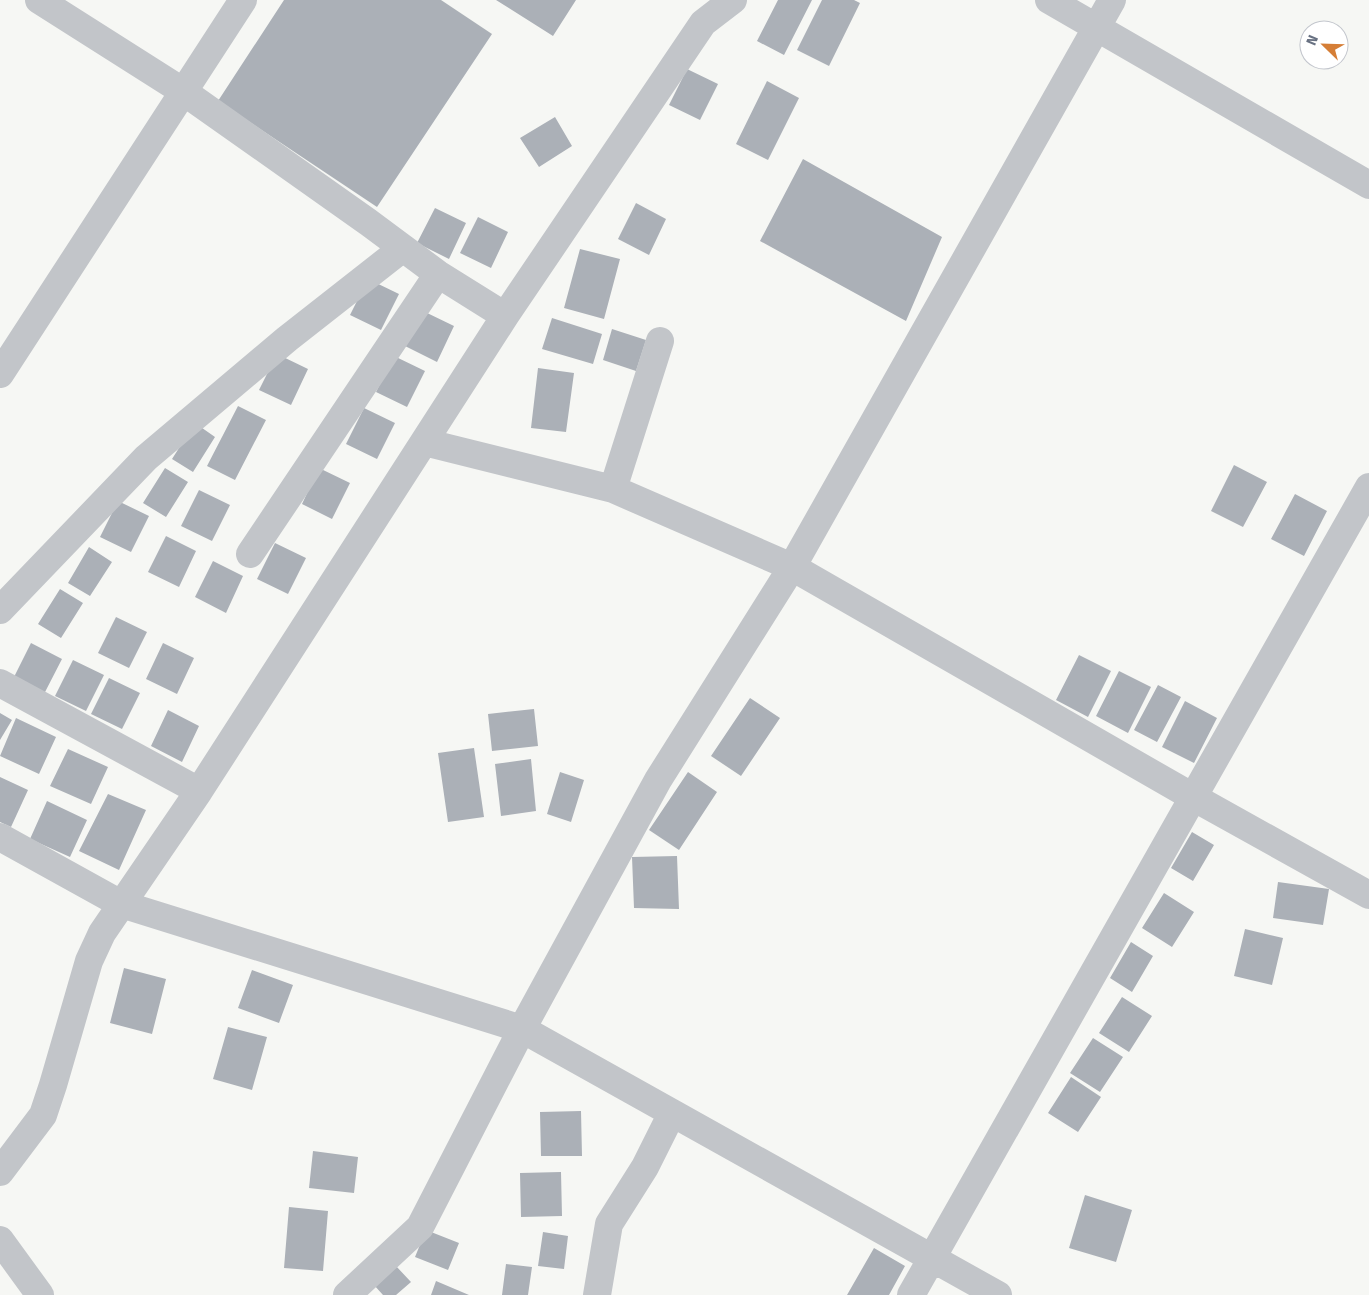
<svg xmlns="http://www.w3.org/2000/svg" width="1369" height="1295" font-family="'Fira Sans',sans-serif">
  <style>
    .building { fill: #abb0b7 }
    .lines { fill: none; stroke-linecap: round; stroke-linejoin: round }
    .minor { stroke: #c2c5c9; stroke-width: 28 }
  </style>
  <rect width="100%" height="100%" fill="#f6f7f4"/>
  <!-- building -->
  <path class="building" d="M 284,0 L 441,0 L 492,34 L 377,207 L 218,101 Z
    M 496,0 L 576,0 L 553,36 Z
    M 778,0 L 812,0 L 784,55 L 757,41 Z
    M 822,0 L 854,0 L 860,3 L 829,66 L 797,50 Z
    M 687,69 L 718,84 L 700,120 L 669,105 Z
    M 767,81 L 799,98 L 768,160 L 736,144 Z
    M 555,117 L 572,146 L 539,167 L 520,138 Z
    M 803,159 L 942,237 L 906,321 L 760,241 Z
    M 636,203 L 666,219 L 649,255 L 618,239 Z
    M 435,208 L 466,223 L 449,259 L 417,243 Z
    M 478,217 L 508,232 L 491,268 L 460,253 Z
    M 580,249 L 620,259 L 604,319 L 564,308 Z
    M 368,279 L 399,294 L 381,330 L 350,315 Z
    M 423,311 L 454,326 L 437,362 L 405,346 Z
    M 552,318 L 602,334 L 593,364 L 542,349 Z
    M 612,329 L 646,340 L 636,371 L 603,360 Z
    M 277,354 L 308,369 L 291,405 L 259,390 Z
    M 394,356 L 425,371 L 407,407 L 376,392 Z
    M 538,368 L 574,373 L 566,432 L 531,428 Z
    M 238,406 L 266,420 L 235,480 L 207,466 Z
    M 364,408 L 395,423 L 377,459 L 346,444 Z
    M 195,423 L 215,437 L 193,472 L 172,459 Z
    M 1234,465 L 1267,482 L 1243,527 L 1211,511 Z
    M 165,468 L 188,482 L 166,517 L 143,503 Z
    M 319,468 L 350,483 L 332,519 L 302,504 Z
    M 199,490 L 230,505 L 212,541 L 181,526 Z
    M 1295,494 L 1327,511 L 1304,556 L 1271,539 Z
    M 118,501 L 149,516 L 131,552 L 100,537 Z
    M 166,536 L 196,551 L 179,587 L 148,572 Z
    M 275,543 L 306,558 L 288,594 L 257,579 Z
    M 89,547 L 112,562 L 90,596 L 68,583 Z
    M 213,561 L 243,576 L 226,613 L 195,597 Z
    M 60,589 L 83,603 L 61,638 L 38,624 Z
    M 116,617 L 147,632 L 129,668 L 98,653 Z
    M 31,643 L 62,659 L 44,694 L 13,679 Z
    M 163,643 L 194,658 L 177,694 L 146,679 Z
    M 1079,655 L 1111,671 L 1088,717 L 1056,700 Z
    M 73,660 L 104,675 L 86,711 L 55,696 Z
    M 1119,671 L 1151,687 L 1128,733 L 1096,716 Z
    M 109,678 L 140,693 L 122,729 L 91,714 Z
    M 1158,685 L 1181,697 L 1157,742 L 1134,730 Z
    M 750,698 L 780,718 L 741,776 L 711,756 Z
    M 1185,701 L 1217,718 L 1194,763 L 1162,747 Z
    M 534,709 L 538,746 L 492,751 L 488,714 Z
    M 168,710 L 199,726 L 182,762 L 151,746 Z
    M 0,713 L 12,720 L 0,740 Z
    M 16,718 L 56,737 L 39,774 L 0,756 Z
    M 474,748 L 484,817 L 448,822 L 438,753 Z
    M 68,749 L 108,767 L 91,804 L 50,786 Z
    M 531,759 L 536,811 L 501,816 L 495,764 Z
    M 560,772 L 584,780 L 571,822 L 547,814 Z
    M 688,772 L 717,792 L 679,850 L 649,830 Z
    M 0,777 L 28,790 L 11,827 L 0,822 Z
    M 108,794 L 146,810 L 119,870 L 79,851 Z
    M 47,801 L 87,820 L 70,857 L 30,839 Z
    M 1192,832 L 1214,845 L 1193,881 L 1171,868 Z
    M 677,856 L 679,909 L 634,908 L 632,857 Z
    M 1278,882 L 1329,889 L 1323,925 L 1273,918 Z
    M 1164,893 L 1194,912 L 1172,947 L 1142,928 Z
    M 1245,929 L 1283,938 L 1272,985 L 1234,976 Z
    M 1131,942 L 1153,956 L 1132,992 L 1110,978 Z
    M 124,968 L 166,979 L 152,1034 L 110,1023 Z
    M 252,970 L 293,985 L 279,1023 L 238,1008 Z
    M 1122,997 L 1152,1016 L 1129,1052 L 1099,1033 Z
    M 228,1027 L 267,1037 L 252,1090 L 213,1079 Z
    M 1093,1038 L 1123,1057 L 1100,1092 L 1070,1073 Z
    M 1071,1077 L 1101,1097 L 1078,1132 L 1048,1113 Z
    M 581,1111 L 582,1156 L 541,1156 L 540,1112 Z
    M 313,1151 L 358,1157 L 354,1193 L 309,1188 Z
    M 561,1172 L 562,1216 L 521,1217 L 520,1173 Z
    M 1085,1195 L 1132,1210 L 1116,1262 L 1069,1248 Z
    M 289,1207 L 328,1211 L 323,1271 L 284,1268 Z
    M 426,1230 L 459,1243 L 448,1270 L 415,1257 Z
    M 543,1232 L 568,1236 L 564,1269 L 538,1266 Z
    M 874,1248 L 905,1266 L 889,1295 L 847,1295 Z
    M 506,1264 L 532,1267 L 528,1295 L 502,1295 Z
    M 396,1266 L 411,1282 L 396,1295 L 383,1295 L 374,1285 Z
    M 436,1281 L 469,1295 L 431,1295 Z"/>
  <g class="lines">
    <!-- minor -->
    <path class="minor" d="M 39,0 L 184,92 L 368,222 L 438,274 L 505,316
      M 1049,0 L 1369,185
      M 0,374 L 243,0
      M 424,442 L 613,489 L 792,567 L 1193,797 L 1369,895
      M 613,489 L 660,341
      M 250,554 L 438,274
      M 0,610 L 146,458 L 287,339 L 403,248
      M 0,683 L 199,791
      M 0,837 L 121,904 L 522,1029 L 998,1295
      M 0,1172 L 43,1115 L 53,1085 L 89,961 L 102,933 L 199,791 L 505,316 L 703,23 L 733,0
      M 0,1240 L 40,1295
      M 347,1295 L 420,1227 L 522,1029 L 658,780 L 792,567 L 1112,0
      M 597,1295 L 609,1224 L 645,1167 L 672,1113
      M 911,1295 L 1369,487"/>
  </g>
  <!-- north arrow -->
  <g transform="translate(1324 45) rotate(293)"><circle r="24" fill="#ffffff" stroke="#c3c6cd"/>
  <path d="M0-4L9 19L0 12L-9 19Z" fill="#d57e36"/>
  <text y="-8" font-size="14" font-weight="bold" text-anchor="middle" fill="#687182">N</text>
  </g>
</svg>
